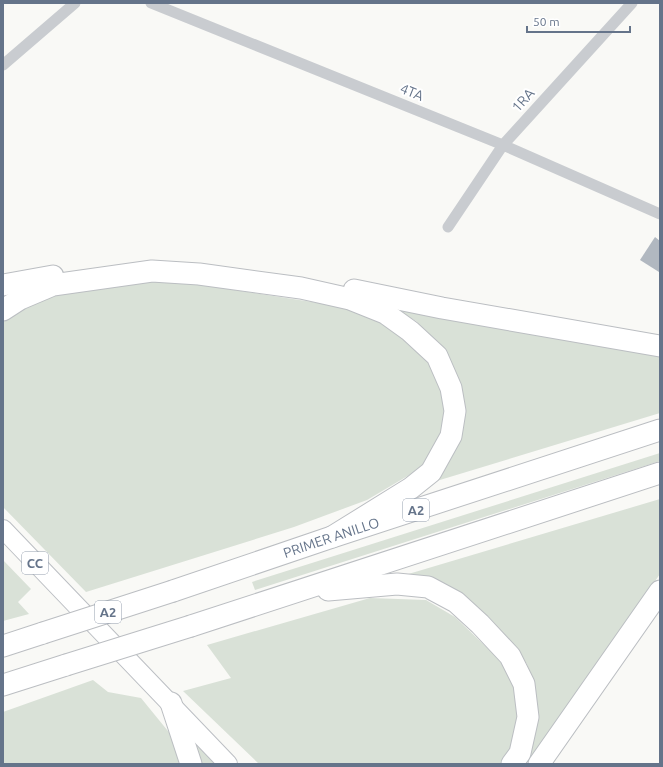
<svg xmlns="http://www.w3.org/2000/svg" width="663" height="767" font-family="Ubuntu,sans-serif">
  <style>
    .green { fill: #d9e1d7 }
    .building { fill: #b1b8c0 }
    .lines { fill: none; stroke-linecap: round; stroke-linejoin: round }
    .primary-casing { stroke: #bcbfc4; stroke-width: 20 }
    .motorway-casing { stroke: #bbbec2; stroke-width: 23 }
    .minor { stroke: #c9ccd0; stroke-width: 11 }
    .primary { stroke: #fff; stroke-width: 18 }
    .motorway { stroke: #fff; stroke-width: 21 }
    .motorway-bridge-casing { stroke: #bbbec2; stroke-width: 23; stroke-linecap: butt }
    .motorway-bridge { stroke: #fff; stroke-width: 21 }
    .labels { text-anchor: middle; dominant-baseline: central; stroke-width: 4; stroke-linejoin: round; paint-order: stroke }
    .shield { fill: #fff; stroke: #939ead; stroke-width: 1 }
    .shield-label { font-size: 13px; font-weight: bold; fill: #65748a }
    .street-label { font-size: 14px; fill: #65748a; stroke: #fff }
  </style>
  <rect width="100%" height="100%" fill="#f9f9f6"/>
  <!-- green -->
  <path class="green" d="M 150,277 L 364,310 L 415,342 L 438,372 L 446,405 L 441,437 L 421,468 L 367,500 L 294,527 L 86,592 L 3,507 L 3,319 L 35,300 L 74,288 Z
    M 380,300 L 660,355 L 660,413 L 430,483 L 457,441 L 465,417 L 459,383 L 430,336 L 416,321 Z
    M 660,453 L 660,461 L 255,590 L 252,582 Z
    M 660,499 L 660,574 L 526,764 L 518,764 L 535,705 L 527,664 L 492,621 L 467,598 L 405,575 Z
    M 3,560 L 31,589 L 18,602 L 29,614 L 3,621 Z
    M 370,598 L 426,600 L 455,617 L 503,663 L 519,695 L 517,727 L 507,757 L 501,764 L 259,764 L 183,691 L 231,678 L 207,645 Z
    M 93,680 L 108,692 L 141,698 L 172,736 L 179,764 L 3,764 L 3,712 Z
    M 192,736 L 219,764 L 200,764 Z"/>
  <!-- building -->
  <path class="building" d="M 655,237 L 660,241 L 660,270 L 659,272 L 640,260 Z"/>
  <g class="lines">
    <!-- primary casing -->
    <g class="primary-casing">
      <path id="primary" d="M 3,529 L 228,764"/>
    </g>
    <!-- motorway casing -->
    <g class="motorway-casing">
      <g id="motorway">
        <path d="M 3,285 L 53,276"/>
        <path d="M 354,290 L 442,308 L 660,346"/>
        <path d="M 3,310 L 20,299 L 53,285 L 152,271 L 199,274 L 301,288 L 350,299 L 385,313 L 410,331 L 437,356 L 451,388 L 455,411 L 451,436 L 431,472 L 411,488 L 332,537"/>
        <path d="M 328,590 L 397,584 L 428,587 L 456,602 L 480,624 L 510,656 L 524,684 L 528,717 L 520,753 L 512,764"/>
        <path id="s1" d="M 173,591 L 332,537 L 660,430"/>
        <path d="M 191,626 L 660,473"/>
        <path d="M 3,646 L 43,633"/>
        <path d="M 3,685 L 66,665"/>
        <path d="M 171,703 L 191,764"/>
        <path d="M 539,764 L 660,591"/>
      </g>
    </g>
    <!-- minor -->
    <path class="minor" d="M 151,3 L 503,145 L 660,214
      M 3,65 L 75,3
      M 448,227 L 503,145 L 632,3"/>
    <!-- primary -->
    <use href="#primary" class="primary"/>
    <!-- motorway -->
    <use href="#motorway" class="motorway"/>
    <!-- motorway-bridge casing -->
    <g class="motorway-bridge-casing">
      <path id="motorway-bridge" d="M 43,633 L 173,591
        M 66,665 L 191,626"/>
    </g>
    <!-- motorway-bridge -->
    <use href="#motorway-bridge" class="motorway-bridge"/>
  </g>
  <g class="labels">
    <!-- shield labels -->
    <g class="shield">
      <rect x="403" y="499" width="26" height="22" rx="3"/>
      <rect x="22" y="552" width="26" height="22" rx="3"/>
      <rect x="95" y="601" width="26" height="22" rx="3"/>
    </g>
    <g class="shield-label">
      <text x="416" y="510">A2</text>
      <text x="35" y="563">CC</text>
      <text x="108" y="612">A2</text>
    </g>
    <!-- street labels -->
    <g class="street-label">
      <text transform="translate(412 92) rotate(22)">4TA</text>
      <text transform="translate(523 100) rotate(-48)">1RA</text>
      <text stroke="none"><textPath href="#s1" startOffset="167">PRIMER ANILLO</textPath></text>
    </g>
  </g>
  <!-- border -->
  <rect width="663" height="767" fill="none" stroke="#65748a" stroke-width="8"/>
  <!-- scale -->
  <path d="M527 26v6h103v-6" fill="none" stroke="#65748a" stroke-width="2"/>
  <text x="533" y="26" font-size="12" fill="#65748a" stroke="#ffffff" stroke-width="3" paint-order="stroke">50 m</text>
</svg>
